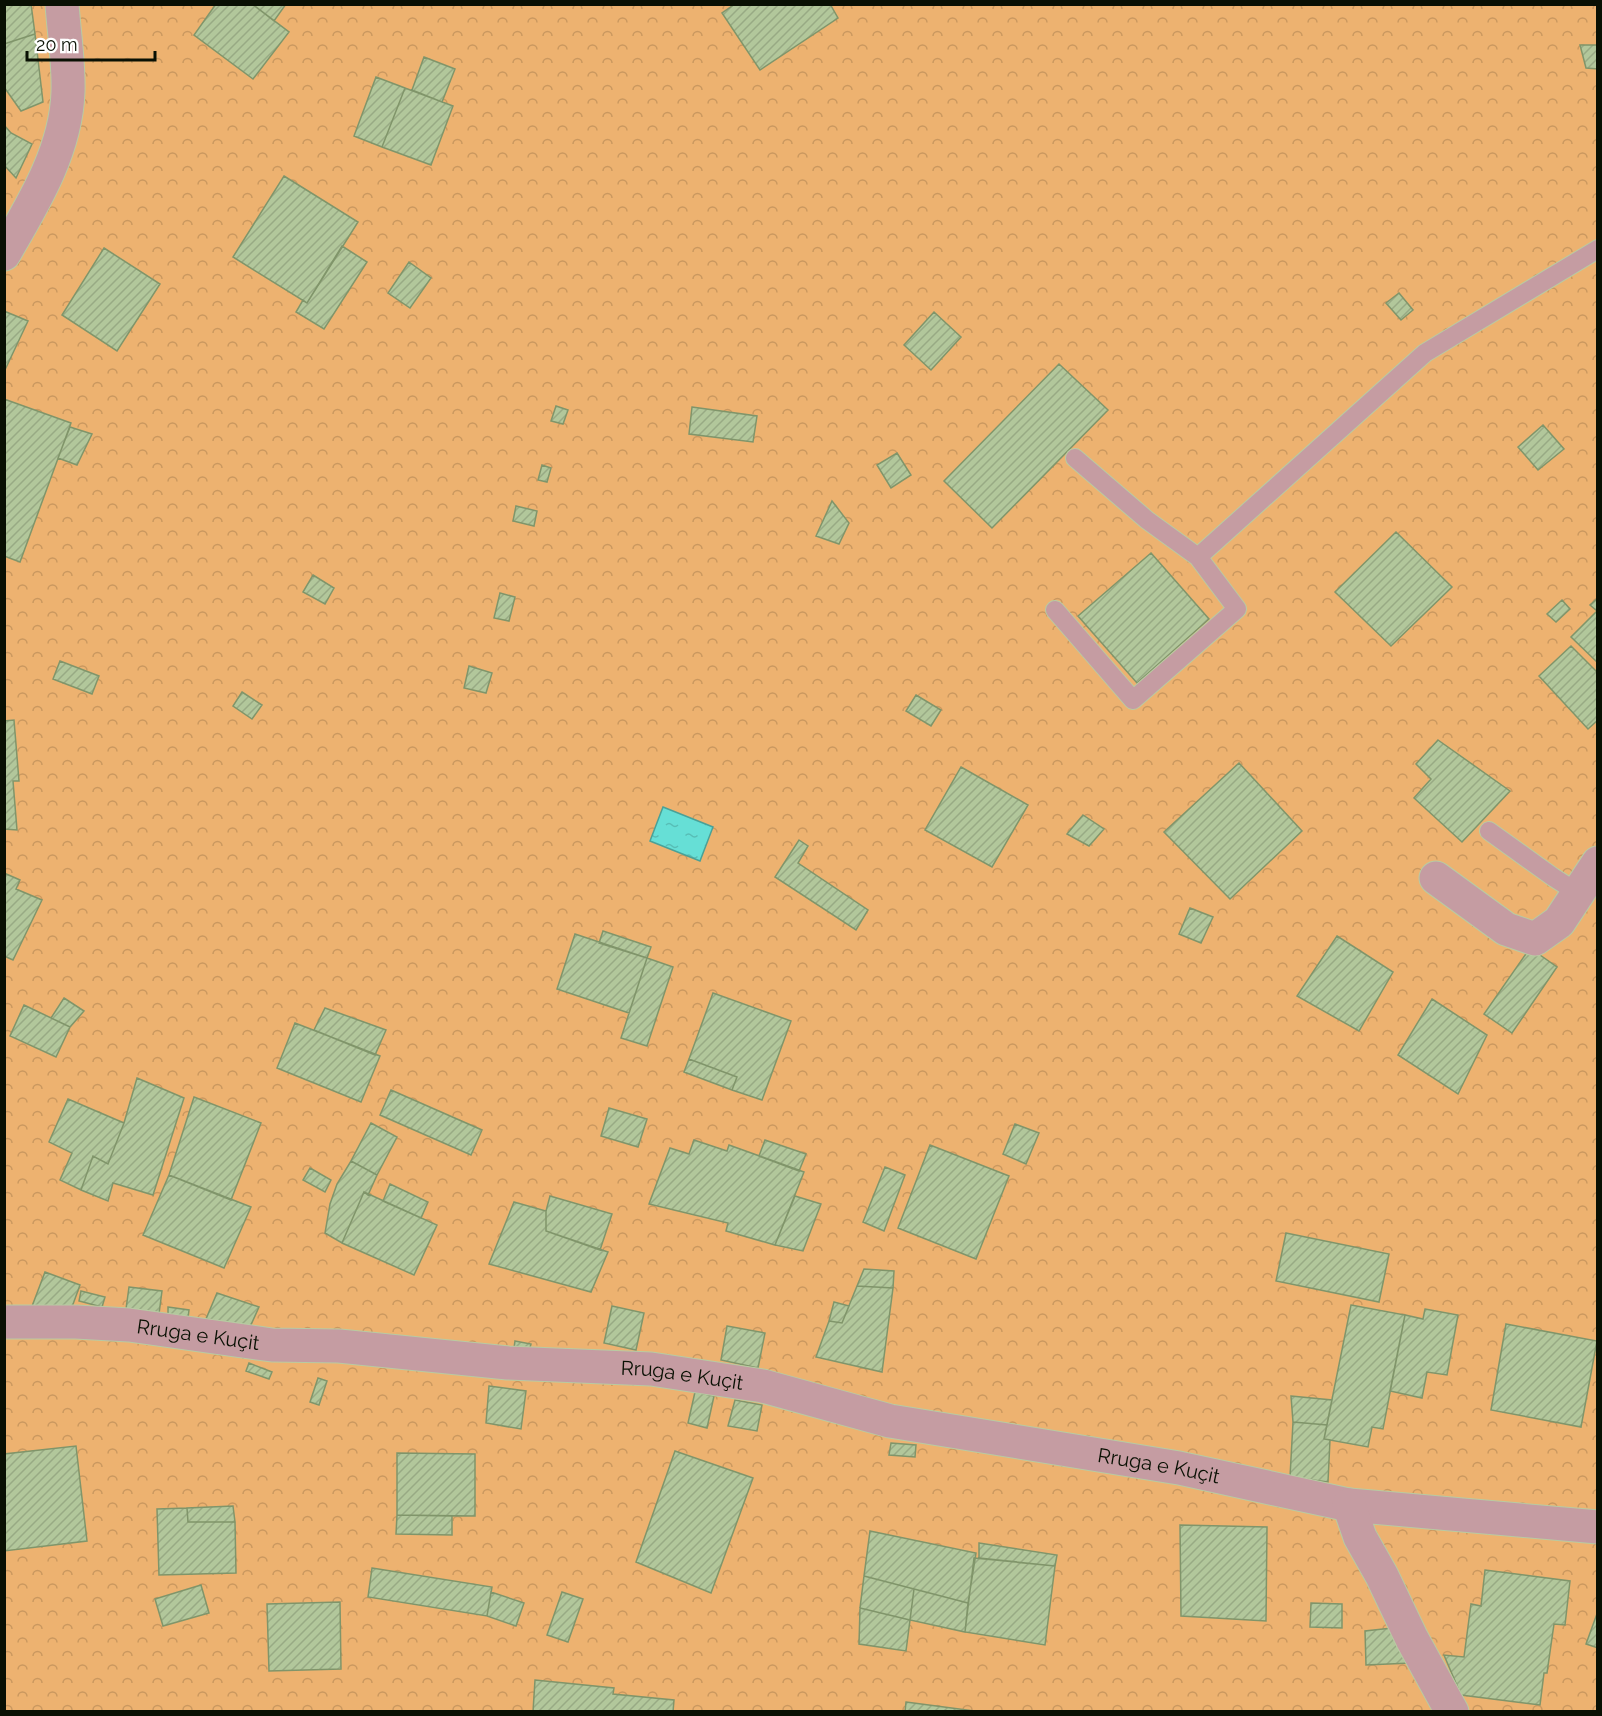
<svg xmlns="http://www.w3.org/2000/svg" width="1602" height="1716" font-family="Raleway,sans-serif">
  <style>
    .park { fill: url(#park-crowns) }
    .water { fill: url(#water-ripples); stroke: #4aa197; stroke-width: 1.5 }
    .building { fill: url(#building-hatch); stroke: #80956a; stroke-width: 1.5 }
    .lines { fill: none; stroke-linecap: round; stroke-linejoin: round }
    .service-casing { stroke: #b8cba3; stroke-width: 20 }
    .minor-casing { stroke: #b8cba3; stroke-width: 35 }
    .service { stroke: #c59ca2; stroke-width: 18 }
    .minor { stroke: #c59ca2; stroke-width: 33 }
    .labels { text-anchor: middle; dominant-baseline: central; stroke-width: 5; stroke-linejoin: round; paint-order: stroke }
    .street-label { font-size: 20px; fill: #091003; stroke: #fff }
  </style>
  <defs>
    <pattern id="park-crowns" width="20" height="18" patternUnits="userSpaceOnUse" patternTransform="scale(1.5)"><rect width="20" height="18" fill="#edb270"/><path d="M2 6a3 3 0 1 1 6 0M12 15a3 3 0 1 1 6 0" fill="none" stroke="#ca985f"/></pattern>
    <pattern id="water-ripples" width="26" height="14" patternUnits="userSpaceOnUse" patternTransform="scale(1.5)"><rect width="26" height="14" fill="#66dfd6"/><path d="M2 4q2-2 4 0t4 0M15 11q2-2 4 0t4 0" fill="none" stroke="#57beb6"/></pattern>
    <pattern id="building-hatch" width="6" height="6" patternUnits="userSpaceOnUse" patternTransform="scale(1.5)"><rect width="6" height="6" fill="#b2c79b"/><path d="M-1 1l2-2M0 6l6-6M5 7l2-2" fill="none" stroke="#98aa84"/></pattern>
  </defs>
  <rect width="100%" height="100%" fill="#d9efc1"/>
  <!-- park -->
  <path class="park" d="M 5,5 L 1597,5 L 1597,1711 L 5,1711 Z"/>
  <!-- water -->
  <path class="water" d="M 663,807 L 713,827 L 700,861 L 650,841 Z"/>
  <!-- building -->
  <path class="building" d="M 4,4 L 31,4 L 35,34 L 4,44 Z
    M 216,4 L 252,4 L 289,32 L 253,79 L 194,35 Z
    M 256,4 L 286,4 L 274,21 L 255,6 Z
    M 735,4 L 830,4 L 838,18 L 760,70 L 722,13 Z
    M 35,34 L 43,102 L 21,111 L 4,87 L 4,44 Z
    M 1580,45 L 1598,45 L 1598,69 L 1586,68 Z
    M 424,57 L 455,69 L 442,102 L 412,90 Z
    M 376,77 L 405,88 L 382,147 L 354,136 Z
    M 405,88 L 453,106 L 431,165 L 382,147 Z
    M 4,125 L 11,133 L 32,144 L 16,178 L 4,165 Z
    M 284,176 L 358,222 L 307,303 L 233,257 Z
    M 342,246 L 367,262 L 324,329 L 296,312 L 303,300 L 307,303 Z
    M 104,248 L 160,284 L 117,351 L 62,315 Z
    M 409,262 L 431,278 L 410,308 L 388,293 Z
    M 1399,293 L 1413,310 L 1401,320 L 1386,303 Z
    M 4,311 L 28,321 L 4,372 Z
    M 934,312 L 961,337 L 931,370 L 904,345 Z
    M 1059,364 L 1108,410 L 992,528 L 944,481 Z
    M 4,399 L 71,423 L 20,562 L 4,556 Z
    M 556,406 L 568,410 L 563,424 L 551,421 Z
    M 692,407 L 757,416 L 753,442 L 689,434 Z
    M 1543,425 L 1564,449 L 1538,470 L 1518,447 Z
    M 70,427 L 92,434 L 77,465 L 58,458 Z
    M 897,453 L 911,475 L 891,488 L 877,465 Z
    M 542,465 L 551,468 L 547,482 L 538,480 Z
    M 832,501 L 849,523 L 839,544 L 816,536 Z
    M 516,506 L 537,511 L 534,526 L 513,521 Z
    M 1396,532 L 1452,587 L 1391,646 L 1335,592 Z
    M 1151,553 L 1209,619 L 1137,683 L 1078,616 Z
    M 313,575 L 334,588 L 325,604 L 303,592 Z
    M 500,593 L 515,597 L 509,621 L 494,618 Z
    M 1598,598 L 1598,663 L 1571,637 L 1597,611 L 1590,605 Z
    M 1562,600 L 1570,609 L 1556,622 L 1547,614 Z
    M 1571,646 L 1598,673 L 1598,720 L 1588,729 L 1539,676 Z
    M 60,661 L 99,676 L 92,694 L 53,679 Z
    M 469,666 L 492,673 L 486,693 L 464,688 Z
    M 242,692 L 262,705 L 252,719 L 233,706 Z
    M 916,695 L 941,710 L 931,726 L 906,711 Z
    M 14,720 L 19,781 L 13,781 L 17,830 L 4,829 L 4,721 Z
    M 1438,740 L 1510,791 L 1462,842 L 1414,798 L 1431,779 L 1416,764 Z
    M 1239,763 L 1302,831 L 1230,899 L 1164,832 Z
    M 961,767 L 1028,805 L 992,867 L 925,830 Z
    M 1083,815 L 1104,829 L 1089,846 L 1067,834 Z
    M 799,840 L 808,846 L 798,863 L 868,910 L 856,930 L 775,877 Z
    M 4,873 L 20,880 L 16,889 L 42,900 L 13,960 L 4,956 Z
    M 1190,908 L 1213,917 L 1201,943 L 1179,934 Z
    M 603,931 L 651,947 L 647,958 L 599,943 Z
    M 575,934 L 647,958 L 629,1013 L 557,989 Z
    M 1337,936 L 1393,972 L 1359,1031 L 1297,996 Z
    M 1530,948 L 1557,967 L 1512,1033 L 1484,1014 Z
    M 647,958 L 673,967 L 647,1046 L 621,1038 Z
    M 713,993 L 791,1021 L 762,1100 L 732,1090 L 737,1077 L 689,1059 Z
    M 64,998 L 84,1011 L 70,1027 L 51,1018 Z
    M 1432,999 L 1487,1035 L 1458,1094 L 1398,1055 Z
    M 24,1005 L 70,1027 L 56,1057 L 10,1036 Z
    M 325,1008 L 386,1030 L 375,1055 L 314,1030 Z
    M 295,1023 L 380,1056 L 361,1102 L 277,1068 Z
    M 689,1059 L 737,1077 L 732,1090 L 684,1072 Z
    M 137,1078 L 184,1098 L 153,1195 L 113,1183 L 108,1201 L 81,1190 L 93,1156 L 108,1164 L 124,1123 Z
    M 391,1090 L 482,1130 L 471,1155 L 380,1115 Z
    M 194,1097 L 261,1123 L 231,1200 L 169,1175 Z
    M 68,1099 L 124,1123 L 108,1164 L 93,1156 L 81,1190 L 60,1180 L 72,1153 L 49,1142 Z
    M 609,1108 L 647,1119 L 638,1147 L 601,1136 Z
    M 371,1123 L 397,1137 L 377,1175 L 351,1161 Z
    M 1015,1124 L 1039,1133 L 1026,1164 L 1003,1154 Z
    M 694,1140 L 727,1151 L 729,1145 L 804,1172 L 775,1245 L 726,1231 L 728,1223 L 649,1204 L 670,1148 L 689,1154 Z
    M 765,1140 L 806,1154 L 799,1171 L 759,1156 Z
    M 930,1145 L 1009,1176 L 976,1259 L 898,1228 Z
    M 351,1161 L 377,1175 L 368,1195 L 364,1192 L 342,1243 L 325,1233 L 330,1204 L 337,1184 Z
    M 885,1167 L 905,1175 L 884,1231 L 863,1222 Z
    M 310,1168 L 331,1180 L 325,1192 L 303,1180 Z
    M 169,1175 L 251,1207 L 224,1268 L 143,1235 Z
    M 390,1184 L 428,1202 L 421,1218 L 383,1201 Z
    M 364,1192 L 437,1225 L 414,1275 L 342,1243 Z
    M 550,1196 L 612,1214 L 600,1250 L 546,1231 L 546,1211 Z
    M 795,1196 L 821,1204 L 803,1251 L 775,1245 Z
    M 514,1202 L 546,1211 L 546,1231 L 608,1252 L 591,1292 L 489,1264 Z
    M 1286,1233 L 1389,1254 L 1379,1302 L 1276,1281 Z
    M 864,1269 L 894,1271 L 893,1288 L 857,1286 Z
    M 45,1272 L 80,1285 L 72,1307 L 31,1309 Z
    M 857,1286 L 893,1288 L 882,1372 L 816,1357 L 829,1321 L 842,1323 Z
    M 129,1287 L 162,1291 L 159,1314 L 126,1309 Z
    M 81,1291 L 105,1297 L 102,1307 L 79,1301 Z
    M 217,1293 L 259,1307 L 250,1327 L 206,1319 Z
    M 834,1302 L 849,1306 L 842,1323 L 829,1321 Z
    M 1351,1305 L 1405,1315 L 1383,1429 L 1372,1427 L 1368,1447 L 1324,1439 Z
    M 612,1306 L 644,1313 L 636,1350 L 604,1343 Z
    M 168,1307 L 189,1310 L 188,1318 L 168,1315 Z
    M 1425,1309 L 1458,1315 L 1447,1375 L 1427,1372 L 1422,1398 L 1390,1391 L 1405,1315 L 1423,1319 Z
    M 1506,1324 L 1597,1341 L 1581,1427 L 1491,1410 Z
    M 727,1326 L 765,1333 L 758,1368 L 721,1360 Z
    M 515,1341 L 531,1344 L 529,1351 L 514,1348 Z
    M 249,1363 L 272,1372 L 269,1379 L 246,1371 Z
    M 318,1378 L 327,1381 L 319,1405 L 310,1402 Z
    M 489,1386 L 526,1391 L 521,1429 L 486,1423 Z
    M 695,1392 L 714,1396 L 707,1428 L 688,1423 Z
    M 1291,1396 L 1332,1400 L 1327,1425 L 1293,1422 Z
    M 735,1400 L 762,1405 L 757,1431 L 728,1426 Z
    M 1293,1422 L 1327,1425 L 1324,1439 L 1330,1440 L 1328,1482 L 1290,1477 Z
    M 891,1443 L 916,1445 L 915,1457 L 889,1455 Z
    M 76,1446 L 87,1541 L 4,1551 L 4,1454 Z
    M 675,1451 L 753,1478 L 711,1593 L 636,1562 Z
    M 397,1453 L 475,1454 L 475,1516 L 397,1515 Z
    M 233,1506 L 235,1522 L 188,1522 L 187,1508 Z
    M 187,1508 L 188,1522 L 235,1522 L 236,1573 L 159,1575 L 157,1509 Z
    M 397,1515 L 452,1516 L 452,1535 L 396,1534 Z
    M 1180,1525 L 1267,1527 L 1266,1621 L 1181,1616 Z
    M 870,1531 L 976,1553 L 968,1603 L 864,1576 Z
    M 979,1543 L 1057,1555 L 1055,1566 L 979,1558 Z
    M 974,1558 L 1055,1566 L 1045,1645 L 965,1632 Z
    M 372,1568 L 492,1587 L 487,1616 L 368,1597 Z
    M 1485,1570 L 1570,1581 L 1565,1625 L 1554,1624 L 1547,1673 L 1544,1673 L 1540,1705 L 1461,1695 L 1444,1655 L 1464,1657 L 1471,1604 L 1481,1606 Z
    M 864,1576 L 914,1589 L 910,1620 L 860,1608 Z
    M 201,1585 L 209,1613 L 163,1626 L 155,1599 Z
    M 914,1589 L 968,1603 L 965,1632 L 910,1620 Z
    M 491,1592 L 524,1603 L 516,1626 L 487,1616 Z
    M 562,1592 L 583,1599 L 568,1642 L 547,1635 Z
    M 340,1602 L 341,1669 L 269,1671 L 267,1604 Z
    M 1311,1603 L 1342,1604 L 1342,1628 L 1310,1627 Z
    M 860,1608 L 910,1620 L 906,1651 L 859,1644 Z
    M 1598,1611 L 1598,1648 L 1586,1644 Z
    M 1392,1628 L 1411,1663 L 1366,1665 L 1365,1631 Z
    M 535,1680 L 614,1688 L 613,1694 L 674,1700 L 673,1712 L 533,1712 Z
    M 906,1702 L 982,1712 L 905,1712 Z"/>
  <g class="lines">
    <!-- service casing -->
    <g class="service-casing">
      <path id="service" d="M 1198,557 L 1425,353 L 1598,249
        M 1055,610 L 1133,700 L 1237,609 L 1198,557 L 1147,520 L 1075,458
        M 1489,831 L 1553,877 L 1578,893"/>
    </g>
    <!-- minor casing -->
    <g class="minor-casing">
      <g id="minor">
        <path d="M 4,254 C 33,204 66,151 68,92 C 69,63 64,33 62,4"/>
        <path d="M 1436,878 L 1506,929 L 1535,939 L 1559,922 L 1598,863"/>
        <path id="s1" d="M 4,1322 L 76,1322 L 129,1325 L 272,1345 L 339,1346 L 508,1363 L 651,1369 L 763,1386 L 890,1421 L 1179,1468 L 1349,1505 L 1598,1527"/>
        <path d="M 1349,1505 L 1360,1537 L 1382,1576 L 1412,1639 L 1452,1712"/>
      </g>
    </g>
    <!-- service -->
    <use href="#service" class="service"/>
    <!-- minor -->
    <use href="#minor" class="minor"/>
  </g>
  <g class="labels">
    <!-- street labels -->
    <g class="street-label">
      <text stroke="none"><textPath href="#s1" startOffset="195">Rruga e Kuçit</textPath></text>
      <text stroke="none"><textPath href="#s1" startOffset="681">Rruga e Kuçit</textPath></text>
      <text stroke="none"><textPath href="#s1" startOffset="1167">Rruga e Kuçit</textPath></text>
    </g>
  </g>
  <!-- border -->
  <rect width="1602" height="1716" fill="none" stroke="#091003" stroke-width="12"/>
  <!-- scale -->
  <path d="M27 51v9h128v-9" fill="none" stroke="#091003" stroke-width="3"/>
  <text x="36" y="51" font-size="18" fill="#091003" stroke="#ffffff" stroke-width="4.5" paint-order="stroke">20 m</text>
</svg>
